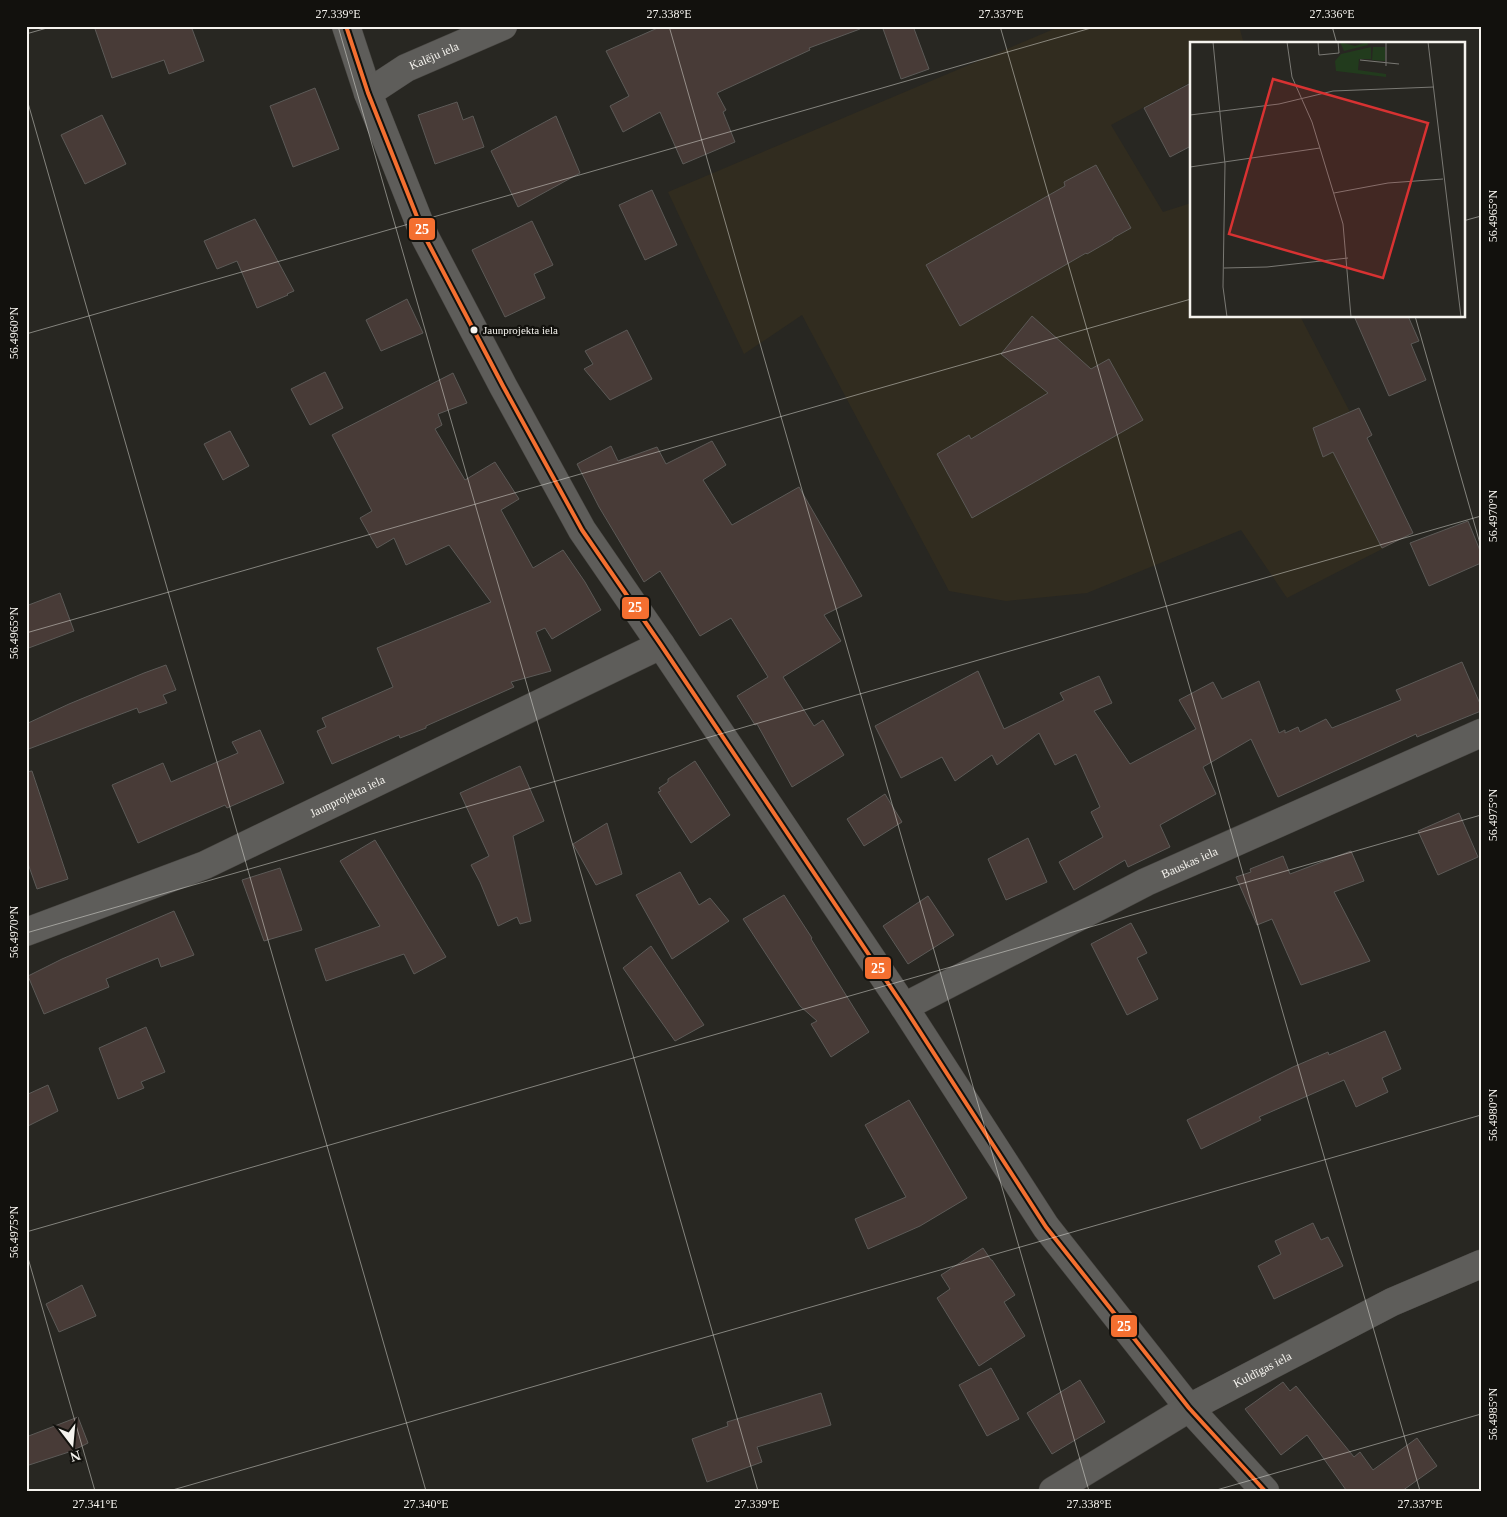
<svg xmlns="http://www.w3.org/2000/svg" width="1507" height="1517" font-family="Georgia,serif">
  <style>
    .built { fill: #312c1f }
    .building { fill: #483b37; stroke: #5c5a57 }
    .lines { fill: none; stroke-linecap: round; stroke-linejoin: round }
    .minor-casing { stroke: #474541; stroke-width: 29 }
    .minor { stroke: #5e5d5a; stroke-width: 28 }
    .bus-1-casing { stroke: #12110d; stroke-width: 8 }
    .bus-1 { stroke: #f46f30; stroke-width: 4 }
    .ticks { fill: none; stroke: #f5f3ee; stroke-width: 1; stroke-opacity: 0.45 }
    .bus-dot { fill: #f5f3ee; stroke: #12110d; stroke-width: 2 }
    .labels { text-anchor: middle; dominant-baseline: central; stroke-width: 4.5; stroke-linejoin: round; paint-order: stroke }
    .bus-label { font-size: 11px; fill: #f5f3ee; stroke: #12110d; text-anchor: start }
    .street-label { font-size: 12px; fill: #f5f3ee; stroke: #12110d }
    .inset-road { fill: none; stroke: #7a7974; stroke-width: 1 }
    .view { fill: #d83232; fill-opacity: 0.15; stroke: #d83232; stroke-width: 2.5 }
    .inset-edge { fill: none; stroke: #f5f3ee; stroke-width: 2.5 }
    .line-badge { stroke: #12110d; stroke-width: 2 }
    .badge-label { font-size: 14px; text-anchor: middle; font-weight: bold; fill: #fff }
    .neatline { fill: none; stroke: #f5f3ee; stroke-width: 2 }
    .ticks-label { font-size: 12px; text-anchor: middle; fill: #f5f3ee }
  </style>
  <rect width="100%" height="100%" fill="#282722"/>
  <!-- built -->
  <path class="built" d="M 1061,26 L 1239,26 L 1244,44 L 1191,44 L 1191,82 L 1111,125 L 1163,212 L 1191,203 L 1191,316 L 1300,316 L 1413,533 L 1287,598 L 1241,530 L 1087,593 L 1006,601 L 949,591 L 802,315 L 744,354 L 668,192 Z"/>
  <!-- building -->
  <path class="building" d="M 94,26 L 191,26 L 204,61 L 169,74 L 164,60 L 112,78 Z
    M 662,26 L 859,26 L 860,29 L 809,48 L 810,50 L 717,93 L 726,110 L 723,112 L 735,142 L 683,164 L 660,112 L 623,132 L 610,106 L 629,96 L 606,51 Z
    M 882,26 L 913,26 L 929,69 L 901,79 Z
    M 1191,83 L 1191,146 L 1170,157 L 1144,108 Z
    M 315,88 L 339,149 L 293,167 L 270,106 Z
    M 457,102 L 463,120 L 473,116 L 484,147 L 435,164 L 418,115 Z
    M 102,115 L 126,164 L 85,184 L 61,135 Z
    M 556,116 L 580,173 L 518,207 L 491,151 Z
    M 1096,165 L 1131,228 L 1113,238 L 1113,239 L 1087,254 L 1086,253 L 960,326 L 926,265 L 1065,186 L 1064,182 Z
    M 652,190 L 677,245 L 645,260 L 619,205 Z
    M 255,219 L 294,291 L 287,294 L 288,295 L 257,308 L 237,261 L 217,269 L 204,241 Z
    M 532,221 L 553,265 L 534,274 L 545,298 L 505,317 L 472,250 Z
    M 407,299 L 423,333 L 381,351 L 366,320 Z
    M 1032,316 L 1091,369 L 1109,359 L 1143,420 L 972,518 L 937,454 L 969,435 L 971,439 L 1048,393 L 1001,354 Z
    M 1354,316 L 1408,316 L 1419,341 L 1411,344 L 1426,380 L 1389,396 Z
    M 627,330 L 652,379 L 610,400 L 584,369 L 593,364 L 585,351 Z
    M 325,372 L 343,408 L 310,425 L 291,389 Z
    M 453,373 L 467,403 L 438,414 L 442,425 L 435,429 L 465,480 L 495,462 L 519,499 L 501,510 L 533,568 L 563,550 L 585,582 L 601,610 L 552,639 L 545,628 L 536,632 L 551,671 L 511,682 L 514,687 L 426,726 L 426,728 L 400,738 L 399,735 L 332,764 L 317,731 L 326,727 L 322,718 L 393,687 L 377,648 L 491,602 L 449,545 L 406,565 L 394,538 L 377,548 L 360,518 L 372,511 L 332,435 Z
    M 1359,408 L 1372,435 L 1367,438 L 1413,533 L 1382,548 L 1333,452 L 1323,457 L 1313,428 Z
    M 230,431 L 249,466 L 223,480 L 204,444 Z
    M 712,441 L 726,465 L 703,480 L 732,525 L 799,487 L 862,596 L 824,615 L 841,641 L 783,677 L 814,726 L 823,720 L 844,755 L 792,787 L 757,724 L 755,725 L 737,696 L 768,677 L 731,618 L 700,636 L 660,571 L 644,582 L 599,507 L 577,464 L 611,446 L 618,461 L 657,447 L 666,464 Z
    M 1468,521 L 1481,553 L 1481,563 L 1429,586 L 1410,543 Z
    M 60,593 L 74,631 L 26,649 L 26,606 Z
    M 1462,662 L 1481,706 L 1481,711 L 1417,737 L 1416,734 L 1278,797 L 1251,739 L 1203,767 L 1216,794 L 1160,825 L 1170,847 L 1128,867 L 1125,860 L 1074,890 L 1059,862 L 1103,837 L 1091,812 L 1100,807 L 1076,754 L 1055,765 L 1039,733 L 997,765 L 992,755 L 955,781 L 942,757 L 901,778 L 875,726 L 978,671 L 1004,729 L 1064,700 L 1060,693 L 1099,676 L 1112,703 L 1094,711 L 1130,764 L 1196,729 L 1179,700 L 1213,682 L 1222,699 L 1259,681 L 1279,733 L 1285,730 L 1285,733 L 1298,727 L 1300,732 L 1326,719 L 1332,728 L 1401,700 L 1396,690 Z
    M 166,665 L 176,690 L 163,695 L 167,703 L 139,713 L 137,708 L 26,750 L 26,724 L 69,704 L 144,673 Z
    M 260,730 L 284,783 L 227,808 L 225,805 L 138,843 L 112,785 L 163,763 L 171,782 L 238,753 L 232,742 Z
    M 695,761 L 730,815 L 691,843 L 658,792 L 661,791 L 659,788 L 668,782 L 668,779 Z
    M 520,766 L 544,821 L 513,836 L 531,921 L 520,924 L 517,917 L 498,926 L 480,882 L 471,865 L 489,856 L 460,793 Z
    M 32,771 L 68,879 L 37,889 L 26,858 L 26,772 Z
    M 885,794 L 902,822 L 864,846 L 847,819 Z
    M 1459,813 L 1478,857 L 1438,875 L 1418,831 Z
    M 607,823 L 622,874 L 596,885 L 573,844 Z
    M 1028,838 L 1047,882 L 1006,900 L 988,859 Z
    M 375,840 L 446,957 L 414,974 L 404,954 L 326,981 L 315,949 L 380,926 L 340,861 Z
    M 1351,851 L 1364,881 L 1334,892 L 1370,961 L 1301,985 L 1272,919 L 1257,925 L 1236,877 L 1251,872 L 1250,869 L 1283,856 L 1290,874 Z
    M 280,868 L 302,930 L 264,941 L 242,880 Z
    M 680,872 L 699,905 L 710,898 L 729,921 L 672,959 L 636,895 Z
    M 784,895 L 812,938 L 811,939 L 869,1032 L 831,1057 L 811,1024 L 817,1021 L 800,1006 L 743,919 Z
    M 928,896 L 954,935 L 908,964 L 883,926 Z
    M 174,911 L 194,955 L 161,967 L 158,958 L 106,979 L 109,987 L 44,1014 L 28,976 L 62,959 Z
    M 1131,923 L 1147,953 L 1137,958 L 1158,999 L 1127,1015 L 1091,944 Z
    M 651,946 L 704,1025 L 675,1041 L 623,968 Z
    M 146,1027 L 165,1072 L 141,1082 L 144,1088 L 118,1099 L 99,1048 Z
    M 1385,1031 L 1401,1069 L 1382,1078 L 1388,1092 L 1356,1107 L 1344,1080 L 1259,1117 L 1261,1120 L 1201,1149 L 1187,1120 L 1293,1067 L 1328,1052 L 1329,1055 Z
    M 48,1085 L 58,1111 L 26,1127 L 26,1095 Z
    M 909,1100 L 967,1198 L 920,1226 L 868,1249 L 855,1219 L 906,1197 L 865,1125 Z
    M 1313,1223 L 1321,1240 L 1328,1237 L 1343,1266 L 1274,1299 L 1258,1266 L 1281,1254 L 1275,1241 Z
    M 983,1248 L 991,1260 L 992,1260 L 1015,1295 L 1004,1302 L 1025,1336 L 979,1366 L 937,1298 L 950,1289 L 941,1275 Z
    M 82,1285 L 96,1316 L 59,1332 L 46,1304 Z
    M 991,1368 L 1019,1419 L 987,1436 L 959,1385 Z
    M 1080,1380 L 1105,1422 L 1052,1454 L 1027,1413 Z
    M 1283,1382 L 1290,1391 L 1296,1386 L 1354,1457 L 1360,1452 L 1373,1470 L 1417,1438 L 1437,1466 L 1402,1491 L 1345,1491 L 1346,1490 L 1307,1435 L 1281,1455 L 1245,1409 Z
    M 821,1393 L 831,1425 L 757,1447 L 762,1462 L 707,1482 L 692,1439 L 728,1426 L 727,1422 Z
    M 78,1417 L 88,1443 L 72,1451 L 26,1466 L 26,1437 Z"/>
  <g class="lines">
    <!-- minor casing -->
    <g class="minor-casing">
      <g id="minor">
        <path d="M 346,26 L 368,93 L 425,237 L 503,386 L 582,530 L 661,645 L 904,1007 L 1046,1227 L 1189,1408 L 1265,1491"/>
        <path id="s1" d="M 368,93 L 406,68 L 503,26"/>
        <path id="s2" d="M 26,932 L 205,865 L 661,645"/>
        <path id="s3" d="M 904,1007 L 1146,882 L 1481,733"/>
        <path id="s4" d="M 1053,1491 L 1189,1408 L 1392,1302 L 1481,1264"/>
      </g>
    </g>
    <!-- minor -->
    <use href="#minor" class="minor"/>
    <!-- bus-1 casing -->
    <g class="bus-1-casing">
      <path id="bus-1" d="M 346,26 L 368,93 L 425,237 L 503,386 L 582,530 L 661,645 L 904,1007 L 1046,1227 L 1189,1408 L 1265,1491"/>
    </g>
    <!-- bus-1 -->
    <use href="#bus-1" class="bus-1"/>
  </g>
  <!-- ticks -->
  <path class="ticks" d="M 338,26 L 758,1491M 669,26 L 1089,1491M 1000,26 L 1420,1491M 1332,26 L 1337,44M 26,34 L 54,26M 26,96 L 426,1491M 1463,221 L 1481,216M 1415,316 L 1481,547M 26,334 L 1098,26M 26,633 L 1191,299M 26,933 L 1481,516M 26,1232 L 1481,815M 26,1251 L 95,1491M 169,1491 L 1481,1115M 1213,1491 L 1481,1414"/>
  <!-- markers -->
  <circle class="bus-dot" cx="474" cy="330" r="4.5"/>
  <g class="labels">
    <!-- bus labels -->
    <g class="bus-label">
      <text x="483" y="330">Jaunprojekta iela</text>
    </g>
    <!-- street labels -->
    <g class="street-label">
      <text stroke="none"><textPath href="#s1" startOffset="76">Kalēju iela</textPath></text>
      <text stroke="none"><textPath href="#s2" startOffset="349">Jaunprojekta iela</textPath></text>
      <text stroke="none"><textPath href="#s3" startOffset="320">Bauskas iela</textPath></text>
      <text stroke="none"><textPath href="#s4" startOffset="242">Kuldīgas iela</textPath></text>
    </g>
  </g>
  <!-- overview -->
  <g transform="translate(1190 42)">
    <rect width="275" height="275" fill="#282722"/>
    <path d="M 150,0 L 165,4 L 177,0 L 178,3 L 154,9 ZM 181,5 L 181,17 L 169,17 L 168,28 L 196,32 L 196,35 L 146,29 L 145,19 L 151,12 ZM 183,5 L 195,5 L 195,19 L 182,18 Z" fill="#223b1d"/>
    <path class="inset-road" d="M 23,0 L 35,122 L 33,245 L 37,275M 97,0 L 102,35 L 122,80 L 153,182 L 161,275M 128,0 L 129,13 L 149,11 L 148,0M 196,0 L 196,24M 238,0 L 271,275M 170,18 L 209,22M 0,73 L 89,62 L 143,49 L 244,45M 0,125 L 130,106M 144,151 L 198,141 L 253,137M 34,226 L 77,225 L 158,216"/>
    <path class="view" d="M 83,37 L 238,81 L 193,236 L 39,192 Z"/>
    <rect width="275" height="275" class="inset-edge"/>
  </g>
  <g class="line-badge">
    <rect x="408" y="217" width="28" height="24" rx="5" fill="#f46f30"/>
    <rect x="621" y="596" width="29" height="24" rx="5" fill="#f46f30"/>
    <rect x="864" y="956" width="28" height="24" rx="5" fill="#f46f30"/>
    <rect x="1110" y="1314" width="28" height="24" rx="5" fill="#f46f30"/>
  </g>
  <g class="badge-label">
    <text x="422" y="234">25</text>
    <text x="635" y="612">25</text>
    <text x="878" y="973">25</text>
    <text x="1124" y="1331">25</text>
  </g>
  <!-- border -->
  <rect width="1507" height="1517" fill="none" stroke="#12110d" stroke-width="55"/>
  <!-- north arrow -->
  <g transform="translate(72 1444) rotate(164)" stroke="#12110d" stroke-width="4" paint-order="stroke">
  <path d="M0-4L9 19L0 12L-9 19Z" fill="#f5f3ee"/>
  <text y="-8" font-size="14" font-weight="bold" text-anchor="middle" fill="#f5f3ee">N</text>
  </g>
  <rect x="28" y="28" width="1452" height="1462" class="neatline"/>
  <g class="ticks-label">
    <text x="338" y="18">27.339°E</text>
    <text x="669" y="18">27.338°E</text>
    <text x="1001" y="18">27.337°E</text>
    <text x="1332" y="18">27.336°E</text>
    <text transform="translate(1493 216) rotate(-90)" y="4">56.4965°N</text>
    <text transform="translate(14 333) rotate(-90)" y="4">56.4960°N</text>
    <text transform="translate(1493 516) rotate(-90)" y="4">56.4970°N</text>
    <text transform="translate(14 633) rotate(-90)" y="4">56.4965°N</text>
    <text transform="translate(1493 815) rotate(-90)" y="4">56.4975°N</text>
    <text transform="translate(14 932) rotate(-90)" y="4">56.4970°N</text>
    <text transform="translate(1493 1115) rotate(-90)" y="4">56.4980°N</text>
    <text transform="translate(14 1232) rotate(-90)" y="4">56.4975°N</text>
    <text transform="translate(1493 1414) rotate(-90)" y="4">56.4985°N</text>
    <text x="95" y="1508">27.341°E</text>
    <text x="426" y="1508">27.340°E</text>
    <text x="757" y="1508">27.339°E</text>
    <text x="1089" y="1508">27.338°E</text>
    <text x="1420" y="1508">27.337°E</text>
  </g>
</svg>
